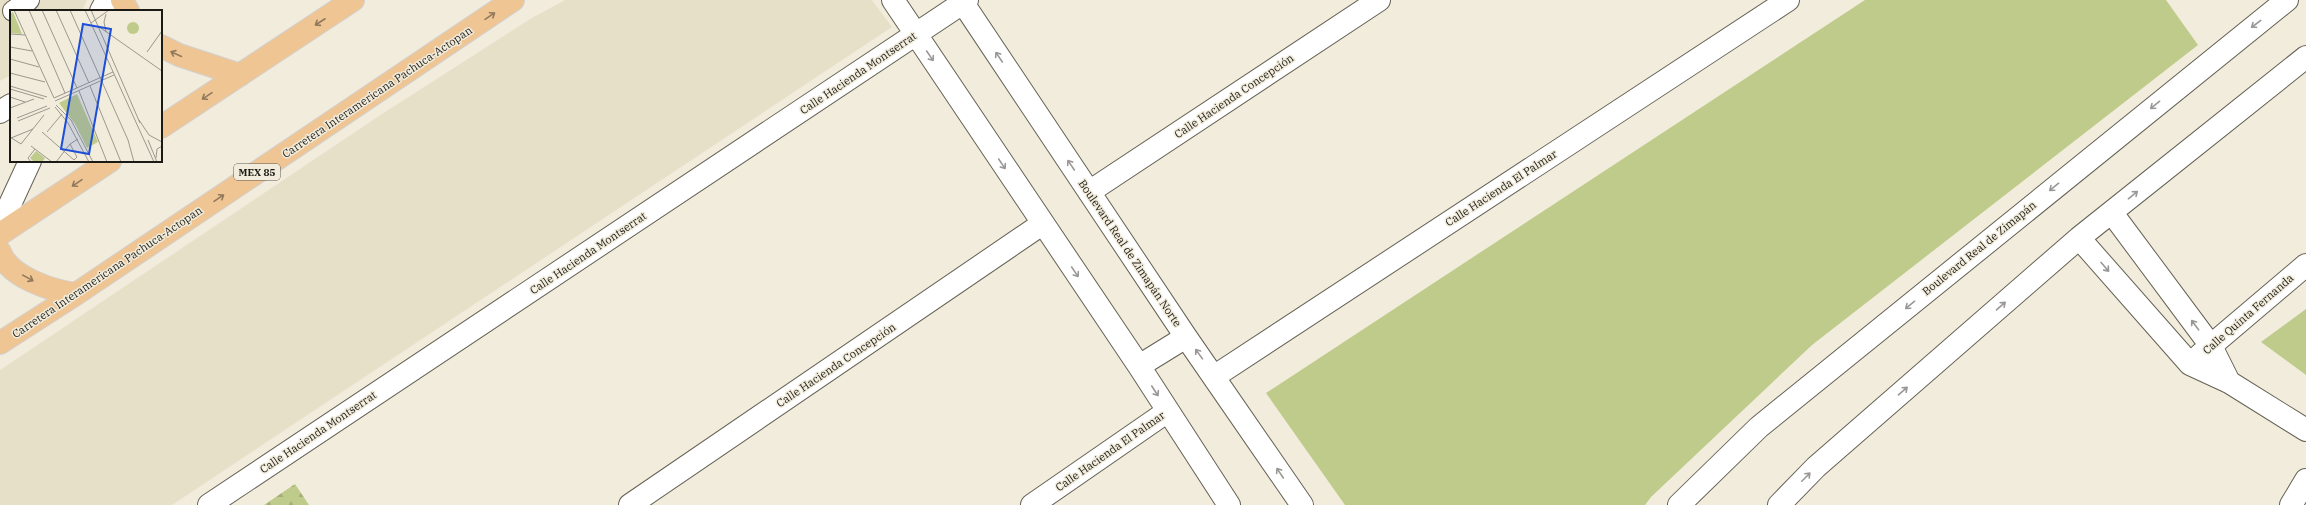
<svg xmlns="http://www.w3.org/2000/svg" width="2306" height="505" font-family="'IBM Plex Serif',serif">
  <style>
    .built { fill: #e7e0c9 }
    .green { fill: #bfcb8a }
    .forest { fill: url(#forest-firs) }
    .lines { fill: none; stroke-linecap: round; stroke-linejoin: round }
    .lane-casing { stroke: #656154; stroke-width: 22 }
    .street-casing { stroke: #656154; stroke-width: 24 }
    .primary-casing { stroke: #d2d1d0; stroke-width: 24 }
    .lane { stroke: #fff; stroke-width: 20 }
    .street { stroke: #fff; stroke-width: 22 }
    .primary { stroke: #efc594; stroke-width: 22 }
    .oneway { stroke: #90785b }
    .oneway2 { stroke: #999896 }
    .labels { text-anchor: middle; dominant-baseline: central; stroke-width: 3; stroke-linejoin: round; paint-order: stroke }
    .shield { fill: #f1ecdc; stroke: #5c5951; stroke-width: 1 }
    .shield-label { font-size: 10px; font-weight: bold; fill: #1c1a15 }
    .street-label { font-size: 11px; fill: #1c1a15; stroke: #f1ecdc }
    .inset-road { fill: none; stroke: #9c988c; stroke-width: 1 }
    .view { fill: #1d4ed8; fill-opacity: 0.15; stroke: #1d4ed8; stroke-width: 2 }
    .inset-edge { fill: none; stroke: #1c1a15; stroke-width: 2 }
  </style>
  <defs>
    <pattern id="forest-firs" width="22" height="20" patternUnits="userSpaceOnUse"><rect width="22" height="20" fill="#bfcb8a"/><path d="M5 1l3.5 6h-7zM16 11l3.5 6h-7z" fill="#a4ae76"/></pattern>
  </defs>
  <rect width="100%" height="100%" fill="#f1ecdc"/>
  <!-- built -->
  <path class="built" d="M 0,0 L 87,0 L 82,11 L 11,11 L 11,75 L 0,81 Z
    M 565,0 L 872,0 L 892,27 L 172,505 L 0,505 L 0,370 L 382,114 L 532,18 Z"/>
  <!-- green -->
  <path class="green" d="M 1865,0 L 2166,0 L 2198,45 L 1812,345 L 1651,497 L 1645,505 L 1345,505 L 1266,393 Z
    M 2306,309 L 2306,375 L 2261,342 Z"/>
  <!-- forest -->
  <path class="forest" d="M 295,484 L 309,505 L 264,505 Z"/>
  <g class="lines">
    <!-- lane casing -->
    <g class="lane-casing">
      <path id="lane" d="M 13,11 L 29,0"/>
    </g>
    <!-- street casing -->
    <g class="street-casing">
      <path id="street" d="M 893,0 L 1139,366 L 1229,505
        M 961,0 L 1186,337 L 1302,505
        M 101,11 L 107,0
        M 0,112 L 11,105
        M 1089,192 L 1379,0
        M 2112,213 L 2211,346 L 2229,382
        M 0,226 L 30,161
        M 2079,238 L 2190,364 L 2229,382 L 2306,430
        M 2200,355 L 2306,265
        M 1139,366 L 1186,337
        M 1215,376 L 1788,0
        M 209,505 L 967,0
        M 630,505 L 1042,224
        M 1032,505 L 1168,411
        M 1679,505 L 1759,427 L 2287,0
        M 1779,505 L 1816,467 L 2079,238 L 2306,57
        M 2291,505 L 2306,480"/>
    </g>
    <!-- primary casing -->
    <g class="primary-casing">
      <path id="primary" d="M 122,0 L 128,11
        M 161,46 L 179,55 L 240,75
        M 161,127 L 353,0
        M 0,234 L 110,161
        M 0,252 C 9,277 52,291 76,294
        M 0,343 L 76,294 L 513,0"/>
    </g>
    <!-- lane -->
    <use href="#lane" class="lane"/>
    <!-- street -->
    <use href="#street" class="street"/>
    <!-- primary -->
    <use href="#primary" class="primary"/>
  </g>
  <!-- one-way arrows -->
  <defs><path id="oneway-shaft" d="M-6 0H5M1.5-3L5.5 0L1.5 3" fill="none" stroke-width="1.6" stroke-linecap="round" stroke-linejoin="round"/></defs>
  <g class="oneway">
    <use href="#oneway-shaft" transform="translate(490 16) rotate(-34)"/>
    <use href="#oneway-shaft" transform="translate(320 22) rotate(147)"/>
    <use href="#oneway-shaft" transform="translate(176 54) rotate(-155)"/>
    <use href="#oneway-shaft" transform="translate(207 96) rotate(146)"/>
    <use href="#oneway-shaft" transform="translate(77 183) rotate(146)"/>
    <use href="#oneway-shaft" transform="translate(219 198) rotate(-34)"/>
    <use href="#oneway-shaft" transform="translate(28 278) rotate(29)"/>
  </g>
  <g class="oneway2">
    <use href="#oneway-shaft" transform="translate(2256 24) rotate(143)"/>
    <use href="#oneway-shaft" transform="translate(930 56) rotate(56)"/>
    <use href="#oneway-shaft" transform="translate(999 57) rotate(-124)"/>
    <use href="#oneway-shaft" transform="translate(2155 105) rotate(141)"/>
    <use href="#oneway-shaft" transform="translate(1002 164) rotate(56)"/>
    <use href="#oneway-shaft" transform="translate(1071 165) rotate(-124)"/>
    <use href="#oneway-shaft" transform="translate(2054 187) rotate(141)"/>
    <use href="#oneway-shaft" transform="translate(2133 195) rotate(-39)"/>
    <use href="#oneway-shaft" transform="translate(2105 267) rotate(49)"/>
    <use href="#oneway-shaft" transform="translate(1075 272) rotate(56)"/>
    <use href="#oneway-shaft" transform="translate(1910 305) rotate(141)"/>
    <use href="#oneway-shaft" transform="translate(2001 306) rotate(-41)"/>
    <use href="#oneway-shaft" transform="translate(2195 325) rotate(-127)"/>
    <use href="#oneway-shaft" transform="translate(1199 354) rotate(-126)"/>
    <use href="#oneway-shaft" transform="translate(1155 391) rotate(57)"/>
    <use href="#oneway-shaft" transform="translate(1903 391) rotate(-41)"/>
    <use href="#oneway-shaft" transform="translate(1280 473) rotate(-124)"/>
    <use href="#oneway-shaft" transform="translate(1806 477) rotate(-45)"/>
  </g>
  <g class="labels">
    <!-- shield labels -->
    <rect class="shield" x="234" y="164" width="46" height="16" rx="3"/>
    <g class="shield-label">
      <text x="257" y="172">MEX 85</text>
    </g>
    <!-- street labels -->
    <g class="street-label">
      <text transform="translate(858 73) rotate(-34)">Calle Hacienda Montserrat</text>
      <text transform="translate(377 92) rotate(-34)">Carretera Interamericana Pachuca-Actopan</text>
      <text transform="translate(1234 96) rotate(-34)">Calle Hacienda Concepción</text>
      <text transform="translate(1501 188) rotate(-33)">Calle Hacienda El Palmar</text>
      <text transform="translate(1979 248) rotate(-39)">Boulevard Real de Zimapán</text>
      <text transform="translate(588 253) rotate(-34)">Calle Hacienda Montserrat</text>
      <text transform="translate(1130 253) rotate(56)">Boulevard Real de Zimapán Norte</text>
      <text transform="translate(107 272) rotate(-34)">Carretera Interamericana Pachuca-Actopan</text>
      <text transform="translate(2248 314) rotate(-41)">Calle Quinta Fernanda</text>
      <text transform="translate(836 365) rotate(-34)">Calle Hacienda Concepción</text>
      <text transform="translate(318 432) rotate(-34)">Calle Hacienda Montserrat</text>
      <text transform="translate(1110 451) rotate(-35)">Calle Hacienda El Palmar</text>
    </g>
  </g>
  <!-- overview -->
  <g transform="translate(10 10)">
    <rect width="152" height="152" fill="#f1ecdc"/>
    <path d="M 67,84 L 88,132 L 77,138 L 65,114 L 49,93 ZM 26,141 L 35,148 L 32,152 L 24,152 L 20,148 Z" fill="#bfcb8a"/>
    <path d="M117 18a6 6 0 1 1 12 0a6 6 0 1 1-12 0Z" fill="#bfcb8a"/>
    <path d="M 3,2 L 12,24 L 0,23 L 0,4 Z" fill="#bfcb8a"/>
    <path class="inset-road" d="M 4,0 L 44,88M 19,0 L 55,83M 32,0 L 67,78M 46,0 L 79,73M 60,0 L 118,130 L 124,152M 75,0 L 144,152M 81,0 L 130,113M 96,4 L 94,12 L 96,22M 81,13 L 99,0M 88,16 L 152,61M 0,24 L 15,25M 0,37 L 22,41M 137,42 L 152,21M 0,49 L 29,57M 0,63 L 35,72M 0,76 L 37,87M 80,76 L 111,152M 0,79 L 34,89M 69,81 L 97,152M 0,87 L 15,92M 44,88 L 103,62M 45,91 L 104,65M 46,95 L 61,110 L 83,152M 45,97 L 58,113 L 79,152M 0,98 L 24,89M 7,108 L 37,96M 129,110 L 139,125 L 152,132M 8,111 L 40,98M 32,122 L 64,150 L 67,147 L 60,134M 37,122 L 52,104M 0,127 L 11,134 L 34,105M 1,128 L 23,119M 138,130 L 147,152M 21,136 L 42,152M 146,148 L 147,139 L 152,136M 21,152 L 18,148 L 25,139M 46,152 L 60,134 L 68,129"/>
    <path class="view" d="M 73,14 L 101,19 L 79,144 L 51,139 Z"/>
    <rect width="152" height="152" class="inset-edge"/>
  </g>
</svg>
